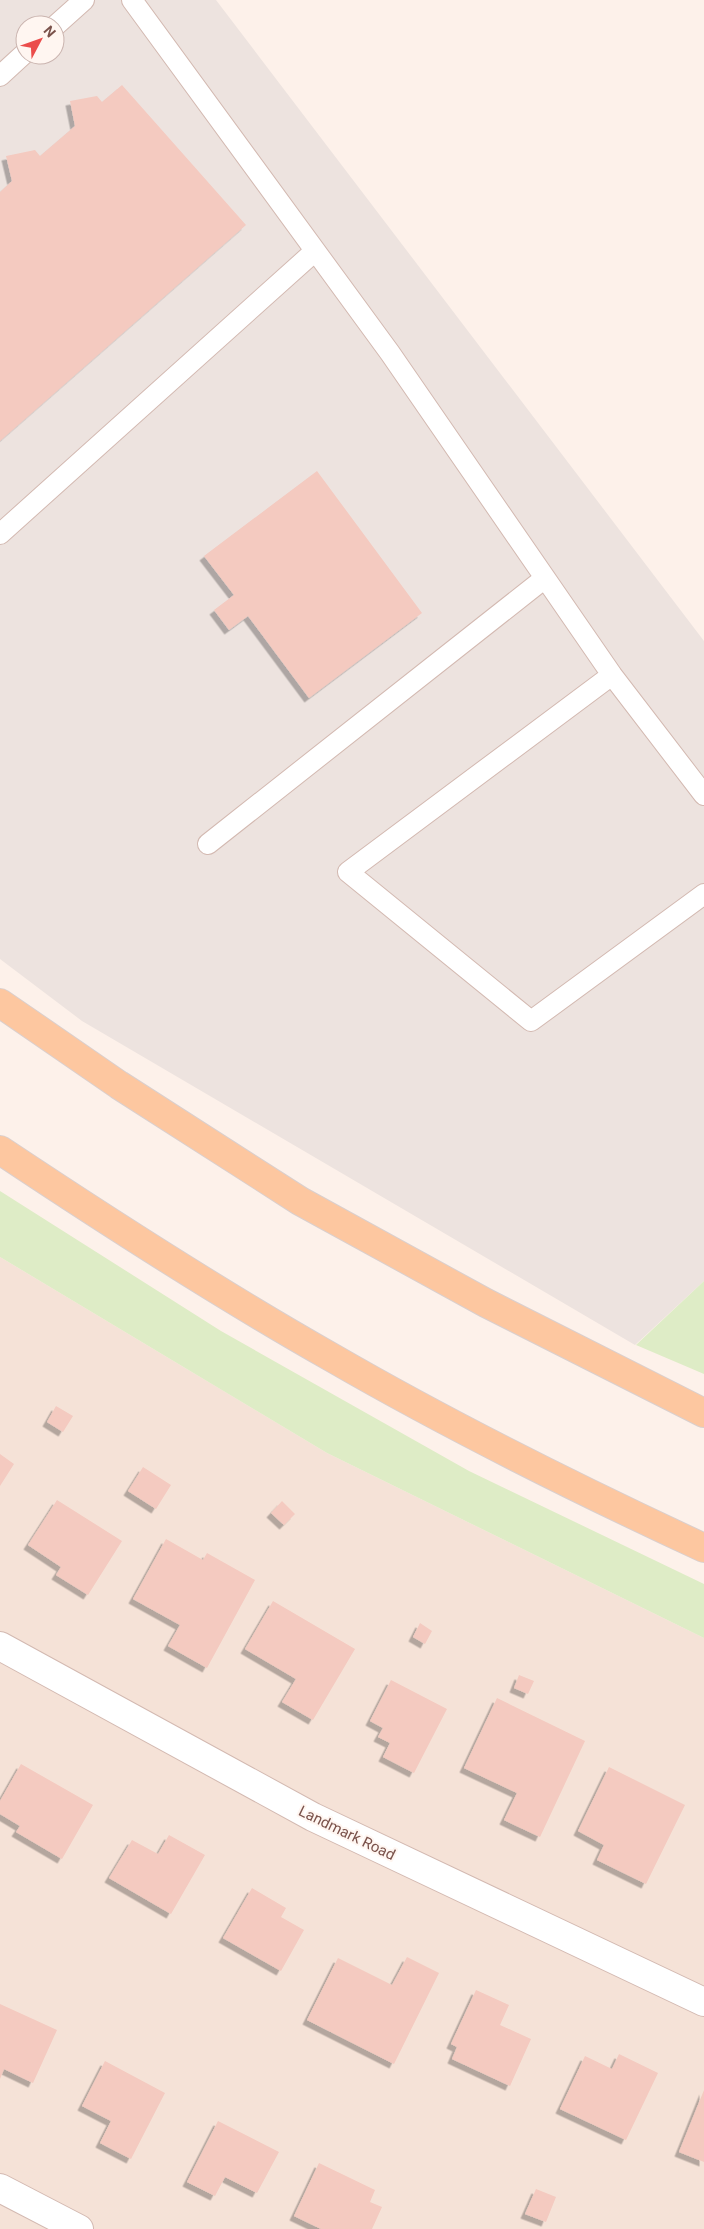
<svg xmlns="http://www.w3.org/2000/svg" width="704" height="2229" font-family="Roboto,sans-serif">
  <style>
    .residential { fill: #f5e2d7 }
    .industrial { fill: #ede3df; fill-rule: evenodd }
    .green { fill: #deecc6 }
    .building { fill: #f4cac0; filter: url(#shadow) }
    .lines { fill: none; stroke-linecap: round; stroke-linejoin: round }
    .lane-casing { stroke: #d3b9b1; stroke-width: 22 }
    .street-casing { stroke: #d3b9b1; stroke-width: 30 }
    .primary-casing { stroke: #dacfcd; stroke-width: 30 }
    .lane { stroke: #fff; stroke-width: 20 }
    .street { stroke: #fff; stroke-width: 28 }
    .primary { stroke: #fdc7a0; stroke-width: 28 }
    .labels { text-anchor: middle; dominant-baseline: central; stroke-width: 4; stroke-linejoin: round; paint-order: stroke }
    .street-label { font-size: 15px; fill: #7a524b; stroke: #fff6f1 }
  </style>
  <defs>
    <filter id="shadow"><feDropShadow dx="-4.5" dy="4.5" stdDeviation="0" flood-color="#0004"/></filter>
  </defs>
  <rect width="100%" height="100%" fill="#fdf1ea"/>
  <!-- residential -->
  <path class="residential" d="M 0,1257 L 327,1453 L 704,1638 L 704,2229 L 0,2229 Z"/>
  <!-- industrial -->
  <path class="industrial" d="M 0,0 L 216,0 L 704,641 L 704,1281 L 635,1345 L 82,1021 L 0,959 ZM 25,25 L 55,25 L 55,55 L 25,55 Z"/>
  <!-- green -->
  <path class="green" d="M 0,1191 L 221,1331 L 469,1471 L 704,1584 L 704,1638 L 327,1453 L 0,1257 Z
    M 704,1281 L 704,1374 L 636,1345 Z"/>
  <!-- building -->
  <path class="building" d="M 122,85 L 246,225 L 0,441 L 0,192 L 12,181 L 6,156 L 35,150 L 40,156 L 75,126 L 70,101 L 97,96 L 102,102 Z
    M 317,471 L 422,613 L 309,698 L 248,616 L 229,630 L 214,610 L 234,595 L 204,556 Z
    M 56,1406 L 73,1416 L 63,1432 L 47,1422 Z
    M 0,1454 L 14,1464 L 0,1486 Z
    M 143,1467 L 171,1485 L 156,1509 L 128,1491 Z
    M 57,1500 L 122,1541 L 88,1595 L 56,1575 L 61,1567 L 28,1545 Z
    M 282,1501 L 295,1514 L 284,1525 L 271,1513 Z
    M 166,1539 L 203,1560 L 207,1553 L 255,1580 L 207,1668 L 168,1646 L 180,1625 L 133,1599 Z
    M 273,1601 L 355,1649 L 313,1720 L 282,1702 L 296,1679 L 245,1649 Z
    M 420,1623 L 432,1631 L 425,1644 L 413,1637 Z
    M 519,1675 L 534,1681 L 528,1694 L 514,1688 Z
    M 391,1680 L 447,1709 L 414,1773 L 383,1757 L 390,1743 L 378,1737 L 383,1728 L 370,1721 Z
    M 497,1698 L 585,1741 L 540,1837 L 504,1820 L 517,1793 L 464,1768 Z
    M 21,1764 L 93,1805 L 62,1859 L 16,1832 L 20,1826 L 0,1814 L 0,1801 Z
    M 609,1767 L 685,1805 L 646,1884 L 597,1860 L 604,1845 L 578,1831 Z
    M 169,1835 L 205,1855 L 171,1914 L 109,1878 L 132,1840 L 158,1854 Z
    M 252,1888 L 286,1908 L 281,1917 L 304,1930 L 281,1971 L 223,1938 Z
    M 407,1957 L 439,1973 L 394,2064 L 307,2020 L 338,1958 L 392,1985 Z
    M 476,1990 L 509,2005 L 500,2025 L 531,2039 L 510,2086 L 452,2059 L 457,2047 L 451,2044 Z
    M 0,2004 L 57,2030 L 33,2083 L 4,2069 L 0,2079 Z
    M 619,2054 L 658,2073 L 626,2140 L 560,2109 L 585,2056 L 612,2069 Z
    M 105,2061 L 165,2093 L 131,2159 L 100,2143 L 111,2121 L 82,2106 Z
    M 704,2090 L 704,2162 L 679,2152 Z
    M 218,2121 L 279,2152 L 257,2193 L 225,2177 L 215,2196 L 187,2182 Z
    M 319,2163 L 375,2190 L 370,2202 L 382,2207 L 372,2229 L 321,2229 L 294,2216 Z
    M 536,2189 L 556,2197 L 546,2222 L 525,2214 Z"/>
  <g class="lines">
    <!-- lane casing -->
    <g class="lane-casing">
      <path id="lane" d="M 132,0 L 390,353 L 612,675 L 704,795
        M 55,26 L 84,0
        M 0,76 L 25,53
        M 0,534 L 315,251
        M 612,675 L 348,872 L 531,1021 L 704,894
        M 208,844 L 545,578"/>
    </g>
    <!-- street casing -->
    <g class="street-casing">
      <path id="street" d="M 0,1646 L 313,1817 L 704,2002
        M 0,2188 L 79,2229"/>
    </g>
    <!-- primary casing -->
    <g class="primary-casing">
      <path id="primary" d="M 0,1003 L 119,1085 L 300,1201 L 486,1303 L 704,1413
        M 0,1150 C 108,1222 218,1293 331,1357 C 452,1427 577,1489 704,1548"/>
    </g>
    <!-- lane -->
    <use href="#lane" class="lane"/>
    <!-- street -->
    <use href="#street" class="street"/>
    <!-- primary -->
    <use href="#primary" class="primary"/>
  </g>
  <g class="labels">
    <!-- street labels -->
    <g class="street-label">
      <text transform="translate(347 1833) rotate(26)">Landmark Road</text>
    </g>
  </g>
  <!-- north arrow -->
  <g transform="translate(40 40) rotate(49)"><circle r="24" fill="#fff6f1" stroke="#cab4af"/>
  <path d="M0-4L9 19L0 12L-9 19Z" fill="#eb4d4b"/>
  <text y="-8" font-size="14" font-weight="bold" text-anchor="middle" fill="#7a524b">N</text>
  </g>
</svg>
